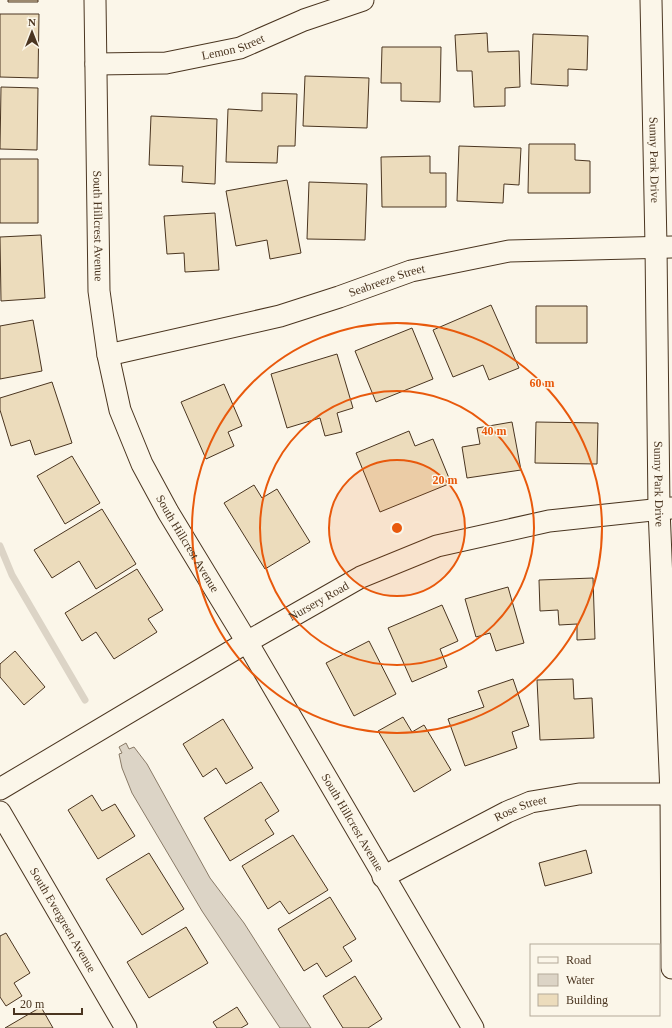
<svg xmlns="http://www.w3.org/2000/svg" width="672" height="1028" font-family="Georgia,serif">
  <style>
    .water { fill: #dcd4c6; stroke: #887966 }
    .lines { fill: none; stroke-linecap: round; stroke-linejoin: round }
    .stream { stroke: #dcd4c6; stroke-width: 7 }
    .building { fill: #ecdcbc; stroke: #4a3520 }
    .street-casing { stroke: #4a3520; stroke-width: 23 }
    .street { stroke: #fbf6e9; stroke-width: 21 }
    .ring { fill: none; stroke: #e8590c; stroke-width: 2 }
    .labels { text-anchor: middle; dominant-baseline: central; stroke-width: 3; stroke-linejoin: round; paint-order: stroke }
    .street-label { font-size: 12px; fill: #4a3520; stroke: #fbf6e9 }
    .centre { fill: #e8590c; stroke: #fbf6e9; stroke-width: 2 }
    .ring-label { font-size: 12px; text-anchor: middle; font-weight: bold; fill: #e8590c; stroke: #fbf6e9; stroke-width: 3; stroke-linejoin: round; paint-order: stroke }
  </style>
  <rect width="100%" height="100%" fill="#fbf6e9"/>
  <!-- water -->
  <path class="water" d="M 126,743 L 129,749 L 134,747 L 147,764 L 210,878 L 244,923 L 311,1028 L 280,1028 L 202,911 L 132,793 L 122,768 L 119,754 L 122,753 L 119,747 Z"/>
  <g class="lines">
    <!-- stream -->
    <path class="stream" d="M 0,546 L 12,575 L 85,700"/>
  </g>
  <!-- building -->
  <path class="building" d="M 8,0 L 38,0 L 38,2 L 8,2 Z
    M 0,14 L 39,14 L 38,78 L 0,77 Z
    M 487,33 L 488,52 L 519,51 L 520,87 L 505,88 L 505,106 L 474,107 L 472,71 L 457,71 L 455,35 Z
    M 533,34 L 588,36 L 587,70 L 568,69 L 568,86 L 531,84 Z
    M 382,47 L 441,47 L 440,102 L 401,101 L 401,83 L 381,83 Z
    M 305,76 L 369,78 L 367,128 L 303,126 Z
    M 1,87 L 38,88 L 37,150 L 0,149 Z
    M 262,93 L 297,94 L 295,146 L 278,146 L 277,163 L 226,162 L 228,109 L 262,111 Z
    M 151,116 L 217,119 L 215,184 L 182,182 L 183,166 L 149,165 Z
    M 529,144 L 575,144 L 575,160 L 590,161 L 590,193 L 528,193 Z
    M 459,146 L 521,148 L 519,185 L 504,184 L 503,203 L 457,201 Z
    M 430,156 L 430,173 L 446,173 L 446,207 L 382,207 L 381,157 Z
    M 0,159 L 38,159 L 38,223 L 0,223 Z
    M 287,180 L 301,253 L 270,259 L 267,240 L 236,246 L 226,191 Z
    M 309,182 L 367,184 L 365,240 L 307,239 Z
    M 215,213 L 219,270 L 185,272 L 184,253 L 167,254 L 164,216 Z
    M 41,235 L 45,298 L 1,301 L 0,237 Z
    M 491,305 L 519,368 L 489,380 L 483,365 L 453,377 L 433,330 Z
    M 536,306 L 587,306 L 587,343 L 536,343 Z
    M 33,320 L 42,371 L 0,379 L 0,326 Z
    M 412,328 L 433,379 L 376,402 L 355,351 Z
    M 337,354 L 353,408 L 337,413 L 342,432 L 325,436 L 320,418 L 287,428 L 271,374 Z
    M 52,382 L 72,443 L 35,455 L 30,440 L 11,446 L 0,410 L 0,398 Z
    M 224,384 L 242,426 L 228,432 L 234,446 L 206,459 L 181,402 Z
    M 512,422 L 521,470 L 467,478 L 462,447 L 480,444 L 477,428 Z
    M 536,422 L 598,423 L 597,464 L 535,463 Z
    M 409,431 L 415,446 L 433,439 L 451,483 L 380,512 L 356,453 Z
    M 72,456 L 100,503 L 65,524 L 37,476 Z
    M 254,485 L 262,498 L 277,489 L 310,542 L 265,569 L 224,503 Z
    M 102,509 L 136,564 L 96,589 L 79,561 L 52,578 L 34,550 Z
    M 137,569 L 163,610 L 148,619 L 157,632 L 114,659 L 96,632 L 82,641 L 65,613 Z
    M 593,578 L 595,639 L 577,640 L 577,624 L 559,625 L 558,610 L 540,611 L 539,580 Z
    M 508,587 L 524,643 L 496,651 L 490,633 L 476,637 L 465,599 Z
    M 442,605 L 458,641 L 440,649 L 447,667 L 412,682 L 388,628 Z
    M 369,641 L 396,694 L 354,716 L 326,663 Z
    M 15,651 L 45,687 L 24,705 L 0,677 L 0,664 Z
    M 513,679 L 529,726 L 512,732 L 517,748 L 465,766 L 448,719 L 484,707 L 478,691 Z
    M 573,679 L 574,699 L 592,698 L 594,738 L 540,740 L 537,680 Z
    M 403,717 L 412,732 L 424,725 L 451,770 L 414,792 L 378,731 Z
    M 223,719 L 253,768 L 226,784 L 216,768 L 203,777 L 183,744 Z
    M 261,782 L 279,811 L 265,820 L 274,834 L 230,861 L 204,818 Z
    M 92,795 L 102,811 L 115,804 L 135,836 L 98,859 L 68,810 Z
    M 293,835 L 328,890 L 289,914 L 280,901 L 268,909 L 242,866 Z
    M 586,850 L 592,873 L 545,886 L 539,863 Z
    M 149,853 L 184,909 L 142,935 L 106,879 Z
    M 330,897 L 356,939 L 343,947 L 352,961 L 326,977 L 317,963 L 304,971 L 278,929 Z
    M 186,927 L 208,963 L 149,998 L 127,962 Z
    M 6,933 L 30,973 L 14,983 L 22,996 L 6,1006 L 0,997 L 0,936 Z
    M 355,976 L 382,1019 L 368,1028 L 343,1028 L 323,996 Z
    M 41,1007 L 53,1028 L 5,1028 Z
    M 237,1007 L 248,1024 L 241,1028 L 217,1028 L 213,1022 Z"/>
  <g class="lines">
    <!-- street casing -->
    <g class="street-casing">
      <g id="street">
        <path id="s1" d="M 95,0 L 99,291 L 108,355 L 120,410 L 142,464 L 168,512 L 247,642 L 473,1028"/>
        <path id="s2" d="M 651,0 L 656,246 L 659,509 L 671,794 L 672,968"/>
        <path id="s3" d="M 96,64 L 166,63 L 240,48 L 304,20 L 363,0"/>
        <path id="s4" d="M 108,355 L 280,316 L 339,297 L 411,271 L 509,251 L 672,247"/>
        <path id="s5" d="M 0,789 L 247,642 L 361,577 L 437,546 L 549,521 L 672,508"/>
        <path id="s6" d="M 0,812 L 126,1028"/>
        <path id="s7" d="M 383,877 L 507,812 L 531,802 L 579,794 L 672,794"/>
      </g>
    </g>
    <!-- street -->
    <use href="#street" class="street"/>
  </g>
  <!-- distance rings -->
  <circle cx="397" cy="528" r="68" fill="#e8590c" fill-opacity=".12"/>
  <g class="ring">
    <circle cx="397" cy="528" r="68"/>
    <circle cx="397" cy="528" r="137"/>
    <circle cx="397" cy="528" r="205"/>
  </g>
  <g class="labels">
    <!-- street labels -->
    <g class="street-label">
      <text stroke="none"><textPath href="#s3" startOffset="139">Lemon Street</textPath></text>
      <text stroke="none"><textPath href="#s2" startOffset="160">Sunny Park Drive</textPath></text>
      <text stroke="none"><textPath href="#s1" startOffset="226">South Hillcrest Avenue</textPath></text>
      <text stroke="none"><textPath href="#s4" startOffset="289">Seabreeze Street</textPath></text>
      <text stroke="none"><textPath href="#s2" startOffset="484">Sunny Park Drive</textPath></text>
      <text stroke="none"><textPath href="#s1" startOffset="562">South Hillcrest Avenue</textPath></text>
      <text stroke="none"><textPath href="#s5" startOffset="370">Nursery Road</textPath></text>
      <text stroke="none"><textPath href="#s7" startOffset="154">Rose Street</textPath></text>
      <text stroke="none"><textPath href="#s1" startOffset="886">South Hillcrest Avenue</textPath></text>
      <text stroke="none"><textPath href="#s6" startOffset="125">South Evergreen Avenue</textPath></text>
    </g>
  </g>
  <circle cx="397" cy="528" r="6" class="centre"/>
  <g class="ring-label">
    <text x="542" y="387">60 m</text>
    <text x="494" y="435">40 m</text>
    <text x="445" y="484">20 m</text>
  </g>
  <!-- legend -->
  <rect x="530" y="944" width="130" height="72" fill="#fbf6e9" stroke="#b4a999"/>
  <rect x="538" y="957" width="20" height="6" fill="#fbf6e9" stroke="#b4a999"/>
  <text x="566" y="964" font-size="12" fill="#4a3520">Road</text>
  <rect x="538" y="974" width="20" height="12" fill="#dcd4c6" stroke="#b4a999"/>
  <text x="566" y="984" font-size="12" fill="#4a3520">Water</text>
  <rect x="538" y="994" width="20" height="12" fill="#ecdcbc" stroke="#b4a999"/>
  <text x="566" y="1004" font-size="12" fill="#4a3520">Building</text>
  <!-- north arrow -->
  <g transform="translate(32 32)" stroke="#fbf6e9" stroke-width="3" paint-order="stroke">
  <path d="M0-3L7 15L0 10L-7 15Z" fill="#4a3520"/>
  <text y="-6" font-size="11" font-weight="bold" text-anchor="middle" fill="#4a3520">N</text>
  </g>
  <!-- scale -->
  <path d="M14 1008v6h68v-6" fill="none" stroke="#4a3520" stroke-width="2"/>
  <text x="20" y="1008" font-size="12" fill="#4a3520" stroke="#fbf6e9" stroke-width="3" paint-order="stroke">20 m</text>
</svg>
